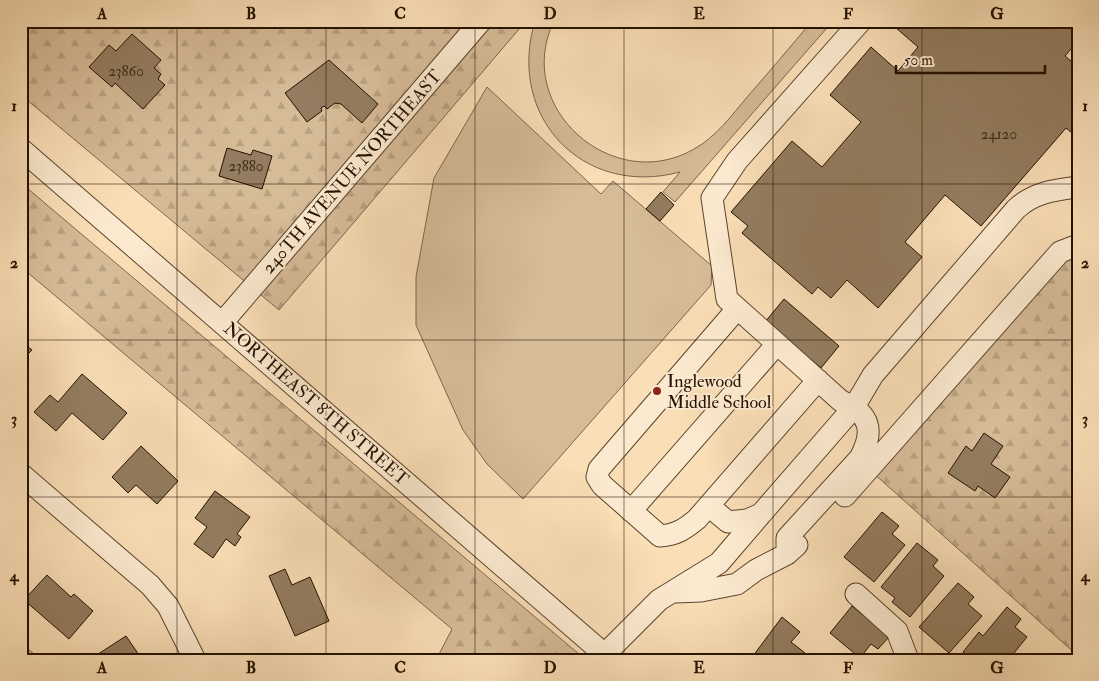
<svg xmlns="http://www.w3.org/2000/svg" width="1099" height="681" font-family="'IM FELL Double Pica',serif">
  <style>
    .forest { fill: url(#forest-firs); stroke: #7d664c }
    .pitch { fill: #d6bb97; stroke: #7d664c }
    .building { fill: #937c5f; stroke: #241100 }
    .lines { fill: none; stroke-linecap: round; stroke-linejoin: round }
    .minor-casing { stroke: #5a442e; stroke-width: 23 }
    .minor { stroke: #fcead0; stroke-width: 21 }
    .grid { fill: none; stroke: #241100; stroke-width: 1; stroke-opacity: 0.55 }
    .poi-dot { fill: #8f2418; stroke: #fcead0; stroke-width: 2 }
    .labels { text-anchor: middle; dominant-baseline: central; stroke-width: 4; stroke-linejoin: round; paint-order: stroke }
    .number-label { font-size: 15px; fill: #402c18 }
    .street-label { font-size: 18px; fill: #241100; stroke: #fcead0 }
    .poi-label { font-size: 18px; fill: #241100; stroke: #fcead0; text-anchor: start }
    .neatline { fill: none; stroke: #241100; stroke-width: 2 }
    .grid-label { font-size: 16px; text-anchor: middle; font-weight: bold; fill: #241100 }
  </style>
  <defs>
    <pattern id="forest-firs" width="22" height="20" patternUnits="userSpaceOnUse" patternTransform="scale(1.25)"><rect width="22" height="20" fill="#d6bb97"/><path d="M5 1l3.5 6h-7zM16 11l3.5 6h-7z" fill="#b8a080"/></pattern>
  </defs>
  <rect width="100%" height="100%" fill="#fadeb6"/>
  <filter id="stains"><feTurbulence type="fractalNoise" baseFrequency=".004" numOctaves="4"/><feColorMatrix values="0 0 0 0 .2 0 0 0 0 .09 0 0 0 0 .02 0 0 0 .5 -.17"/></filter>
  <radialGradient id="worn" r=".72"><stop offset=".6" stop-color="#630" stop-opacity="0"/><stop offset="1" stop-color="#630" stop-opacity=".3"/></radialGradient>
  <!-- forest -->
  <path class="forest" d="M 21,21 L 526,21 L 279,310 L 21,95 Z
    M 21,183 L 586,660 L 436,660 L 452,629 L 21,267 Z
    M 1067,247 L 1078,256 L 1078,656 L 872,472 Z
    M 21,644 L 42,660 L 21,660 Z"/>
  <!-- pitch -->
  <path class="pitch" d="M 535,21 L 554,21 C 512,107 613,196 694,149 C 716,137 732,115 748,96 C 770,71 791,46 812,21 L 833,21 L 675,202 L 663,192 L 680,172 C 583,198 506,117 535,21 Z
    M 487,87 L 601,194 L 613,181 L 712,266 L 711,285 L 523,499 L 487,464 L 463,430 L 416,325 L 416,277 L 434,178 Z"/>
  <!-- building -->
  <path class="building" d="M 888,21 L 1078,21 L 1078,41 L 1065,56 L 1078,67 L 1078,138 L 1066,128 L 981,226 L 945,195 L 905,242 L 922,257 L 878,308 L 847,280 L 831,298 L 818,287 L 812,294 L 742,233 L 748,226 L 731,212 L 792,141 L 822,167 L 861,122 L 830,95 L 871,47 L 898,71 L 918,47 Z
    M 132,34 L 161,60 L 154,68 L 161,74 L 158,79 L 165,85 L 143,109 L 115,83 L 112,87 L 89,67 L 109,45 L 116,51 Z
    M 329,60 L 378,104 L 362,123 L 341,104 L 335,103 L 327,109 L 324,106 L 321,108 L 322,111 L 307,122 L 285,93 Z
    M 227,148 L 251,155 L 253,150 L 272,156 L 262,189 L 219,176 Z
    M 661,192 L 674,205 L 660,221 L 646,209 Z
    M 784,299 L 839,346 L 821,368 L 765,322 Z
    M 21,341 L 32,350 L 21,361 Z
    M 82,374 L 127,413 L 103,440 L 72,413 L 56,431 L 34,412 L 50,395 L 58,402 Z
    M 984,433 L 1003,446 L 991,464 L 1010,477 L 995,498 L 978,486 L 975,491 L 948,473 L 966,446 L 972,451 Z
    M 141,446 L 178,481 L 157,504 L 136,485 L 128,493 L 112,477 Z
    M 215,491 L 250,517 L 237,534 L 241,537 L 235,546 L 226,539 L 213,558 L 194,544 L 207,527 L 195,518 Z
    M 882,512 L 899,526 L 892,534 L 905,545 L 874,582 L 844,557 Z
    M 917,543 L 938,560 L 933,566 L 944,576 L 910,617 L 892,602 L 895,598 L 881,587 Z
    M 285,569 L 292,585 L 310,577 L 329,621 L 295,636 L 269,576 Z
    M 47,575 L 71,597 L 74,594 L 93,611 L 69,639 L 24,600 Z
    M 958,583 L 974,597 L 968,604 L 982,616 L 949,653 L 919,627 Z
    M 852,606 L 889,637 L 878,649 L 871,644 L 860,658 L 830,633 Z
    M 1007,607 L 1021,619 L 1015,627 L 1027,637 L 1014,653 L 1020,658 L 1018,660 L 973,660 L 963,652 L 979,632 L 983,636 Z
    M 782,617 L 800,632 L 791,642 L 805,653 L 799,660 L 750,660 Z
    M 126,636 L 139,655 L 133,660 L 93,660 L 92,658 Z"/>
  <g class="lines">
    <!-- minor casing -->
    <g class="minor-casing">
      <path id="minor" d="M 21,149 L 611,660
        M 737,309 L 599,469 L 597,477 L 602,485 L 660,536 C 676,535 685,529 697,519 L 818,380
        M 222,323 L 481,21
        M 21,474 L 150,585 L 168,606 L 195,660
        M 845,496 L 1060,252 L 1078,245
        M 709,506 L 728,522 L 747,520 L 761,514 L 854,407 L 873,375 L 1016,209 C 1034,192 1055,190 1078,187
        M 631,511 L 777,344
        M 787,554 L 787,538 L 860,458 C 875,431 870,413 841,401 L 727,299 L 712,198 L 737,161 L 861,21
        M 675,592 L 701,591 L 737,584 L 756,570 L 787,554 L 797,545
        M 856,594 L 897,631 L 908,660
        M 599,660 L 659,600 L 719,563 L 761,514"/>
    </g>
    <!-- minor -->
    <use href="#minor" class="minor"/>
  </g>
  <!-- grid -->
  <path class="grid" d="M 177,21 L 177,660M 326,21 L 326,660M 475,21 L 475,660M 624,21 L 624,660M 773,21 L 773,660M 922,21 L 922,660M 21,184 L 1078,184M 21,340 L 1078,340M 21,497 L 1078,497"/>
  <!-- markers -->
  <circle class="poi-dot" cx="657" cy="391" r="5"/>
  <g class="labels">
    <!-- number labels -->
    <g class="number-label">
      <text x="126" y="71">23860</text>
      <text x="999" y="134">24120</text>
      <text x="246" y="166">23880</text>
    </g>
    <!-- street labels -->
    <g class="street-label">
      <text transform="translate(352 172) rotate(-49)">240TH AVENUE NORTHEAST</text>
      <text transform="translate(316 404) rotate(41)">NORTHEAST 8TH STREET</text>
    </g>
    <!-- poi labels -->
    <g class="poi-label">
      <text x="667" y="381">Inglewood<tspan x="667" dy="21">Middle School</tspan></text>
    </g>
  </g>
  <!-- margin -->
  <rect width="1099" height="681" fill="none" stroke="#fadeb6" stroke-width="55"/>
  <!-- scale -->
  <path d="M896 65v8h149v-8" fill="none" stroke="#241100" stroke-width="2.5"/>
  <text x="904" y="65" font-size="15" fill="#241100" stroke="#fcead0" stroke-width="4" paint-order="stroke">50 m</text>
  <rect x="28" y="28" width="1044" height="626" class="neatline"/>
  <g class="grid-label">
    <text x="102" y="19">A</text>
    <text x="251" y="19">B</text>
    <text x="400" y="19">C</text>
    <text x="550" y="19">D</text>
    <text x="699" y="19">E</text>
    <text x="848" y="19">F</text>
    <text x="997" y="19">G</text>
    <text x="14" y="111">1</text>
    <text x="1085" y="111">1</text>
    <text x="14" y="268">2</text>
    <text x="1085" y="268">2</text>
    <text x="14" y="424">3</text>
    <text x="1085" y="424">3</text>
    <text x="14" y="581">4</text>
    <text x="1085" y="581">4</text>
    <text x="102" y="673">A</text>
    <text x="251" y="673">B</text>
    <text x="400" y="673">C</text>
    <text x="550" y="673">D</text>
    <text x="699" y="673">E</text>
    <text x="848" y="673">F</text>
    <text x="997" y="673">G</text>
  </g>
  <rect width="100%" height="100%" filter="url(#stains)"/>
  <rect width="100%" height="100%" fill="url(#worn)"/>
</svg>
